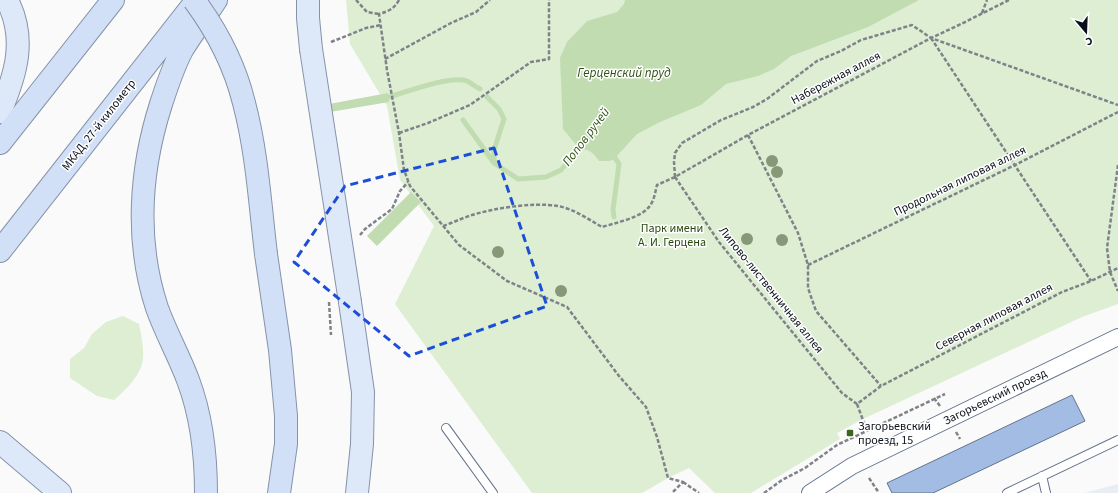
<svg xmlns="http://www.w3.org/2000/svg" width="1118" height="493" font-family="'Source Sans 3',sans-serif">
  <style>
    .built { fill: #e9eef6 }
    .green { fill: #ddeed3 }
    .water { fill: #c2dcb2 }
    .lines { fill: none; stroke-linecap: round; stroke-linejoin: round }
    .stream { stroke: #c2dcb2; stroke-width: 5 }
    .building { fill: #a2bce3; stroke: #63738d }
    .service-casing { stroke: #63738c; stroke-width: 10 }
    .minor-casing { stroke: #63738c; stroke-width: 18 }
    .primary-casing { stroke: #8593a8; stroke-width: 24 }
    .trunk-casing { stroke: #8593a8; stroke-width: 24 }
    .path { stroke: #7f8288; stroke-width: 2.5; stroke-dasharray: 4 2; stroke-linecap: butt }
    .service { stroke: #fff; stroke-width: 8 }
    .minor { stroke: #fff; stroke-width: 16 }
    .primary { stroke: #dde8f9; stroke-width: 22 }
    .trunk { stroke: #d2e0f7; stroke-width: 22 }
    .primary-bridge-casing { stroke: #8593a8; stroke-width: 24; stroke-linecap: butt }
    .trunk-bridge-casing { stroke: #8593a8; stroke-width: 24; stroke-linecap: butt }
    .primary-bridge { stroke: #dde8f9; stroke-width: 22 }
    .trunk-bridge { stroke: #d2e0f7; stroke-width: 22 }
    .tree { fill: #879878 }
    .marked { fill: none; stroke: #1d4ed8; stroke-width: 3; stroke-dasharray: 8 5; stroke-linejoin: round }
    .poi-dot { fill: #3e641e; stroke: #fff; stroke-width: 1.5 }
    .labels { text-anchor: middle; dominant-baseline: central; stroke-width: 3; stroke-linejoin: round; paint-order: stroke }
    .street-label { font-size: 12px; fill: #0a101a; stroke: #fff }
    .park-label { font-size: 12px; fill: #29480d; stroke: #fff }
    .poi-label { font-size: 12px; fill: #0a101a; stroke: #fff; text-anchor: start }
    .water-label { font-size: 13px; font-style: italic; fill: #325218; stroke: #fff }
  </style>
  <rect width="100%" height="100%" fill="#fafafa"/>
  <!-- built -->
  <path class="built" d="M 1118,484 L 1118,493 L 1084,493 Z"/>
  <!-- green -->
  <path class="green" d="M 346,0 L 1118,0 L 1118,304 L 1082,317 L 863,419 L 837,433 L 840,439 L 751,493 L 715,493 L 689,468 L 668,478 L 642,493 L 532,493 L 395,304 L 434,226 L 400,180 L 387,106 L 350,44 Z
    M 123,316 L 139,324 C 141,334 144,347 143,358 C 142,374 126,390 114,400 L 97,396 L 70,378 L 70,359 L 84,348 L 92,334 L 106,322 Z"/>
  <!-- water -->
  <path class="water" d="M 625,0 L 919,0 L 868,27 L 791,56 L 774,69 L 758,76 L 726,84 L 701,105 L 660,122 L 637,134 L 615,158 L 610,161 L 599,161 C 594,154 589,148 580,150 L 578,147 L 563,129 L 560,58 L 567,42 L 587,21 L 617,12 L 624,4 Z
    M 388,93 L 389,102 L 330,112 L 329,104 Z
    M 411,192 L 421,202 L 377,246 L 367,236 Z"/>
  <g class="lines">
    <!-- stream -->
    <path class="stream" d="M 389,97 C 406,92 451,75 467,81 C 471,83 476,87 480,89
      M 487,97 L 499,109 L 504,119 L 494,150 L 494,162
      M 463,120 L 494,163 L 518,179 L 546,177 L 561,170 L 582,145
      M 614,152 L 615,158 L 619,164 L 613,210 L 614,217"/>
  </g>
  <!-- building -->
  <path class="building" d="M 1072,395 L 1085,421 L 933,493 L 892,493 L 887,483 Z"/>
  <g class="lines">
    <!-- service casing -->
    <g class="service-casing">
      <path id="service" d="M 446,428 L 493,493
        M 1042,476 L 1046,493
        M 1007,493 L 1118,440"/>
    </g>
    <!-- minor casing -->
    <g class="minor-casing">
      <path id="minor" d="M 810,493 L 852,466 L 1118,337"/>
    </g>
    <!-- primary casing -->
    <g class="primary-casing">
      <path id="primary" d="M 308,0 L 308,18 L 311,49
        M 0,112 C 16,74 27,39 7,0
        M 350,302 L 363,392 L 362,444 L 357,493
        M 0,442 L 60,493"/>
    </g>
    <!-- trunk casing -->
    <g class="trunk-casing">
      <path id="trunk" d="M 0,143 L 113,0
        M 0,251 L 197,0
        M 266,254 L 280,350 L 286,416 L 286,444 L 279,493
        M 206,493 C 206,454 202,417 188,380 C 179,356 166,333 157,308 C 135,241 140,170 161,104 C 167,86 173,67 182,50 C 192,33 205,17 216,0"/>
    </g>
    <!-- path -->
    <path class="path" d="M 356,0 L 367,12 L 379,14
      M 399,0 C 394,9 389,11 379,14 L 387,70 L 399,133 L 404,170 L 410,186 L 459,245 L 507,281 L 567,307 L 619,376 L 646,407 L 657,437 L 668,478 L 683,482 L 672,493
      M 982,13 L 987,0
      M 931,38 L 1091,281
      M 331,42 L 366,28 L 381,25
      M 385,59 L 451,23 L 476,12 L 490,0
      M 399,133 L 428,123 L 470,105 L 531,62 L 549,59 L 549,0
      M 748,135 L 798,233 L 808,265 L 808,288 L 816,311 L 881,386
      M 1118,165 L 1107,248 L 1110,272 L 1118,291
      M 675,177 L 719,242 L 842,393 L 857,404 L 881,386 L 1062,292 L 1091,281 L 1118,268
      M 675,177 L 674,162 L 675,153 L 682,143 L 721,120 L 753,107 L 767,99 L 817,61 L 841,51 L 861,40 L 912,25 L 931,38 L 1118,105
      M 443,226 C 452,223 460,219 469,216 C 493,208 533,202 558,206 C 574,209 588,219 602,227 C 615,223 639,218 648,208 C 654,202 655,193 657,185 L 675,177 L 748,135 L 931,38 L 959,25 L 1009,0
      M 360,235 L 365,229 L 392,209 L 400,191 L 408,182
      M 808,265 L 1015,165 L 1118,112
      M 329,302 L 331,335
      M 934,398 L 940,406
      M 857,404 L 867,431
      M 956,432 L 960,439
      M 869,478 L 879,493
      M 683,482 L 699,493
      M 764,493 L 782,480 L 805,468 L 837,445 L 945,394"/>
    <!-- service -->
    <use href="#service" class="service"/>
    <!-- minor -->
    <use href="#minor" class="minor"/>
    <!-- primary -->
    <use href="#primary" class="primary"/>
    <!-- trunk -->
    <use href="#trunk" class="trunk"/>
    <!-- primary-bridge casing -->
    <g class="primary-bridge-casing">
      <path id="primary-bridge" d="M 311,49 L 350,302"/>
    </g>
    <!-- trunk-bridge casing -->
    <g class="trunk-bridge-casing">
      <path id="trunk-bridge" d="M 194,0 C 217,31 235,66 244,103 C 257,152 260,204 266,254"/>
    </g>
    <!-- primary-bridge -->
    <use href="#primary-bridge" class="primary-bridge"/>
    <!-- trunk-bridge -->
    <use href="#trunk-bridge" class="trunk-bridge"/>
  </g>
  <!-- trees -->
  <g class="tree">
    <circle cx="772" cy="161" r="6"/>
    <circle cx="777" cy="172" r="6"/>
    <circle cx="747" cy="239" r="6"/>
    <circle cx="782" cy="240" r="6"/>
    <circle cx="498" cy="252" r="6"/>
    <circle cx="561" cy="291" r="6"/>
  </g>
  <!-- marked area -->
  <path class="marked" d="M 494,148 L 547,306 L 409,356 L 294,262 L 345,186 Z"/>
  <!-- markers -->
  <rect class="poi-dot" x="846" y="429" width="8" height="8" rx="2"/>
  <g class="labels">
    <!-- street labels -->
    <g class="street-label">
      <text transform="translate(836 78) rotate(-28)">Набережная аллея</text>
      <text transform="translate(99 125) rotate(-52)">МКАД, 27-й километр</text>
      <text transform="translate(960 181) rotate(-26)">Продольная липовая аллея</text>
      <text transform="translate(771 290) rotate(51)">Липово-лиственничная аллея</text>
      <text transform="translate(994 317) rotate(-28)">Северная липовая аллея</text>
      <text transform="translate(995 397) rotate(-26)">Загорьевский проезд</text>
    </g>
    <!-- park labels -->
    <g class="park-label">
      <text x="672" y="228">Парк имени<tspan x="672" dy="14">А. И. Герцена</tspan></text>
    </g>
    <!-- poi labels -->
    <g class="poi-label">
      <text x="858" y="426">Загорьевский<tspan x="858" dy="14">проезд, 15</tspan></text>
    </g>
    <!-- water labels -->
    <g class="water-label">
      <text x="624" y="73">Герценский пруд</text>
      <text transform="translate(586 137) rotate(-53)">Попов ручей</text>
    </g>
  </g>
  <!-- north arrow -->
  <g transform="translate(1086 32) rotate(161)" stroke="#ffffff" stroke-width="3" paint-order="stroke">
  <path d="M0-3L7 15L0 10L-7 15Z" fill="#0a101a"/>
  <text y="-6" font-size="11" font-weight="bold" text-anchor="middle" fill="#0a101a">С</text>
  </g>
</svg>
